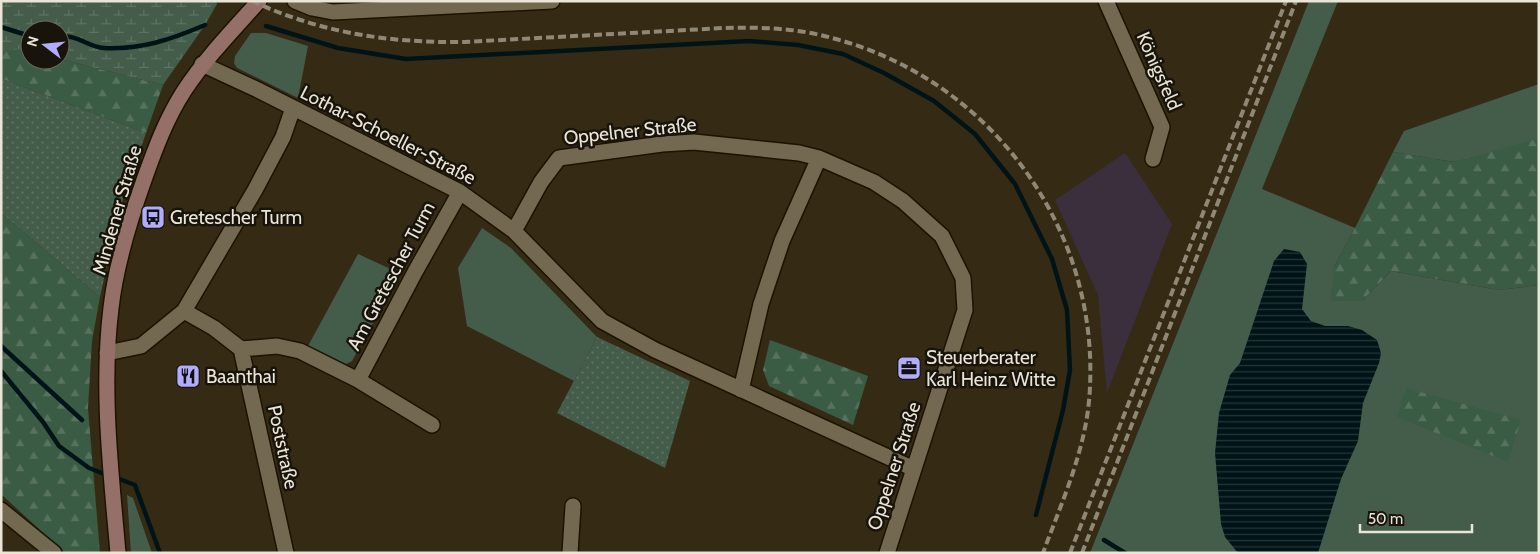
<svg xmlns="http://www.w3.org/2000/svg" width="1540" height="554" font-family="Cabin,sans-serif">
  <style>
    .commercial { fill: #3b2f3e }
    .grass { fill: #435d4a }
    .forest { fill: url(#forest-firs) }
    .wetland { fill: url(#wetland-marsh) }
    .park { fill: url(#park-dots) }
    .water { fill: url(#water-rules) }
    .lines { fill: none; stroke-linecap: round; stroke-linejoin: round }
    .stream { stroke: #001417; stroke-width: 4.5 }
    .street-casing { stroke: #1c1301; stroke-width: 18 }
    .secondary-casing { stroke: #1c1301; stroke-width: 18 }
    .street { stroke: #736951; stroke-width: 15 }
    .secondary { stroke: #947068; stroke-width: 15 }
    .rail { stroke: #908877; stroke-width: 4; stroke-dasharray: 8 4; stroke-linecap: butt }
    .labels { text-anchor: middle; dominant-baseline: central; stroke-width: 5; stroke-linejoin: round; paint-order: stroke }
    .street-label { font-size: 19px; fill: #ebe5d8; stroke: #19140b }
    .poi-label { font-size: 19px; fill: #ebe5d8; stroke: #19140b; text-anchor: start }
  </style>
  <defs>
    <pattern id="forest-firs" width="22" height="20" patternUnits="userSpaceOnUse" patternTransform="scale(1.25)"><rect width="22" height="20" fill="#3a5b44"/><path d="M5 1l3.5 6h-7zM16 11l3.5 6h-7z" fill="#57725e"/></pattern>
    <pattern id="wetland-marsh" width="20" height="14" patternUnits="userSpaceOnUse" patternTransform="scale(1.25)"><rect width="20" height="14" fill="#435d4a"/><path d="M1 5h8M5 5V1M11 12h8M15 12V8" fill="none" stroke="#5e7463"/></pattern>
    <pattern id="park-dots" width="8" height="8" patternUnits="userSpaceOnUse" patternTransform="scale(1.25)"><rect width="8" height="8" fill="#435d4a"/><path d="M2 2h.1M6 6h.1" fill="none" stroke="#5e7463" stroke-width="1.8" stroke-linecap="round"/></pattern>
    <pattern id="water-rules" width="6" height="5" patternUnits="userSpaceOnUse" patternTransform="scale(1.25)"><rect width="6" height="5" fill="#001417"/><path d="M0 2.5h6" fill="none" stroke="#253638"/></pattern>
  </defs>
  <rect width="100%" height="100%" fill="#352b15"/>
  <!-- commercial -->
  <path class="commercial" d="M 1125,153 L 1172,224 L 1107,393 L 1098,295 L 1055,200 Z"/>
  <!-- grass -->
  <path class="grass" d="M 1309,1 L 1338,1 L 1262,189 L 1355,228 L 1334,267 L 1362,301 L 1391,271 L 1499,290 L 1539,285 L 1539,553 L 1090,553 Z
    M 251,33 L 266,33 L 308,46 L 298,98 L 237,68 L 234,63 L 235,56 Z
    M 1539,84 L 1539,141 L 1454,162 L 1393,152 L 1404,131 Z
    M 482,228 L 511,248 L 597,337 L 574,381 L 467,326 L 458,268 Z
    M 358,254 L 397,272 L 398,277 L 352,361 L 346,364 L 308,346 Z
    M 127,495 L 133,498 L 152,553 L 131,553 Z"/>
  <!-- forest -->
  <path class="forest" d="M 1,1 L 23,49 L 30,51 L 30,60 L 60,60 L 60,59 L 163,85 L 146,133 L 5,80 L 1,89 Z
    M 1533,140 L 1539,141 L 1539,285 L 1499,290 L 1391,271 L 1362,301 L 1331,301 L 1334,267 L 1355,228 L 1393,152 L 1454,162 Z
    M 1,213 L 100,297 L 92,341 L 88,408 L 100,553 L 65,553 L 1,494 Z
    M 770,340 L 868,376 L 853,425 L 769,386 L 763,370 Z
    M 1406,388 L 1521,420 L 1508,462 L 1397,417 Z"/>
  <!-- wetland -->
  <path class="wetland" d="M 1,1 L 216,1 L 217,4 L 205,25 L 163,85 L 60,59 L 60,30 L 30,30 L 30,51 L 23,49 L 1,51 Z"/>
  <!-- park -->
  <path class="park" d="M 5,80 L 146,133 L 124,195 L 110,251 L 100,297 L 1,213 L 1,89 Z
    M 597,337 L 690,381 L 665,468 L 557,413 Z"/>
  <!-- water -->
  <path class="water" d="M 1284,249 L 1300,252 L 1307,264 L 1302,309 L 1311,321 L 1325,326 L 1348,326 L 1362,330 L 1377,340 L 1381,353 L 1379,363 L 1363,403 L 1358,441 L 1341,479 L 1318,553 L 1238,553 L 1225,537 L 1221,524 L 1215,453 L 1219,413 L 1230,375 L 1240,363 L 1274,261 Z"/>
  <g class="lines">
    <!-- stream -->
    <path class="stream" d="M 266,26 L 338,48 L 406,59 L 749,41 L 798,45 L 843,54 L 884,73 L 934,101 L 975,134 L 1015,184 L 1052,259 L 1067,310 L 1070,370 L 1063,410 L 1036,515
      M 1,27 L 30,36
      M 60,37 C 77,34 88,47 104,48 C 141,50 172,39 205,25
      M 1,346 L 82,420
      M 1,371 L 43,422 L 59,446 L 89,468 L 107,475
      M 114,477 L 135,485 L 160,553
      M 1104,540 L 1125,553"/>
    <!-- street casing -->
    <g class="street-casing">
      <path id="street" d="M 295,1 L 312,8 L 333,12 L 552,1
        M 1106,1 L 1162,127 L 1153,159
        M 202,64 L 258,90 L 460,192 L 514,231 L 602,321 L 655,350 L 914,469
        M 514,231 L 541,182 L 559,158 L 662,144 L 694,142 L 799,153 L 819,158 L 874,182 L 903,201 L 942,236 L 963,278 L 965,310 L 887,553
        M 184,311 L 214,328 L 241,349 L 277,346 L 300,351 L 358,380 L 432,425
        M 241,349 L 286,553
        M 107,353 L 141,346 L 184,311 L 255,190 L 283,137 L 293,108
        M 358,380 L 415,272 L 460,192
        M 741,390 L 761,304 L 782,241 L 819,158
        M 1,510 L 54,553
        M 570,553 L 573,506"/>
    </g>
    <!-- secondary casing -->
    <g class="secondary-casing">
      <path id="secondary" d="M 118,553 C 111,472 101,389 111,308 C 116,264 129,222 144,180 C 155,149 166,119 184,91 C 205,59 233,30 259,1"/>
    </g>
    <!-- street -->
    <use href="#street" class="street"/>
    <!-- secondary -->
    <use href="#secondary" class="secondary"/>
    <!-- rail -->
    <path class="rail" d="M 252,1 C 321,33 389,43 464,42 L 724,28 C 760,27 797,28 832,38 C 994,80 1104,235 1089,401 C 1084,454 1061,504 1043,553
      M 1070,553 L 1286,1
      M 1082,553 L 1296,1"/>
  </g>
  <!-- icons -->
  <defs>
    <g id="bus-square" transform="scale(1.25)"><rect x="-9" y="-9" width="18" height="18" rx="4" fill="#b1adfa" stroke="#19140b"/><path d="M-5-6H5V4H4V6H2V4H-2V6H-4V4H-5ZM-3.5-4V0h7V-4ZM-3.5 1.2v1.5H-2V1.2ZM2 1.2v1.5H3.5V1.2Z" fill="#111"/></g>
    <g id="office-square" transform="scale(1.25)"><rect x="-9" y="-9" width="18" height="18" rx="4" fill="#b1adfa" stroke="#19140b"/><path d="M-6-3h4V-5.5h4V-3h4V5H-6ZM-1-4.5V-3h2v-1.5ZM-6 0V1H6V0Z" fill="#111"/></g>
    <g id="restaurant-square" transform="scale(1.25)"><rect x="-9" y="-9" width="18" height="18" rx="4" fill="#b1adfa" stroke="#19140b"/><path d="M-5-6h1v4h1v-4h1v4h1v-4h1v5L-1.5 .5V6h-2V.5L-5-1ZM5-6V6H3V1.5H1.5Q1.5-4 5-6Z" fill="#111"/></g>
  </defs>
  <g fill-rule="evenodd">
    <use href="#bus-square" x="153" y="217"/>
    <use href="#office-square" x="909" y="368"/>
    <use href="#restaurant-square" x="188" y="376"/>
  </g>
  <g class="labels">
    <!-- street labels -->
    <g class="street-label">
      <text transform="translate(1159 71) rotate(66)">Königsfeld</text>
      <text transform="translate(630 131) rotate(-6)">Oppelner Straße</text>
      <text transform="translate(388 135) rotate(27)">Lothar-Schoeller-Straße</text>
      <text transform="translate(117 210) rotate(-74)">Mindener Straße</text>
      <text transform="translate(391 276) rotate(-62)">Am Gretescher Turm</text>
      <text transform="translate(283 447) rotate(78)">Poststraße</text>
      <text transform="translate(894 466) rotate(-72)">Oppelner Straße</text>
    </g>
    <!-- poi labels -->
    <g class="poi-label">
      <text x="170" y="217">Gretescher Turm</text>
      <text x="926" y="357">Steuerberater<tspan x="926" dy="22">Karl Heinz Witte</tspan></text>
      <text x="206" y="376">Baanthai</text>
    </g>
  </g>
  <!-- border -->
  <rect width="1540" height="554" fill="none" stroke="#ebe5d8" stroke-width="5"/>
  <!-- north arrow -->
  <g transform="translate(45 45) rotate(286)"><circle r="24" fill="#19140b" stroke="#6d685d"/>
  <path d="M0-4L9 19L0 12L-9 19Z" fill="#b1adfa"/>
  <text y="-8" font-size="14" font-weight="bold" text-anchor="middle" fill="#ebe5d8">N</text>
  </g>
  <!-- scale -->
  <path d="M1360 524v8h112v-8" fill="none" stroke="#ebe5d8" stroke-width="2.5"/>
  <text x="1368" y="524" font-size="15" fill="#ebe5d8" stroke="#19140b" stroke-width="4" paint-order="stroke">50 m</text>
</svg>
